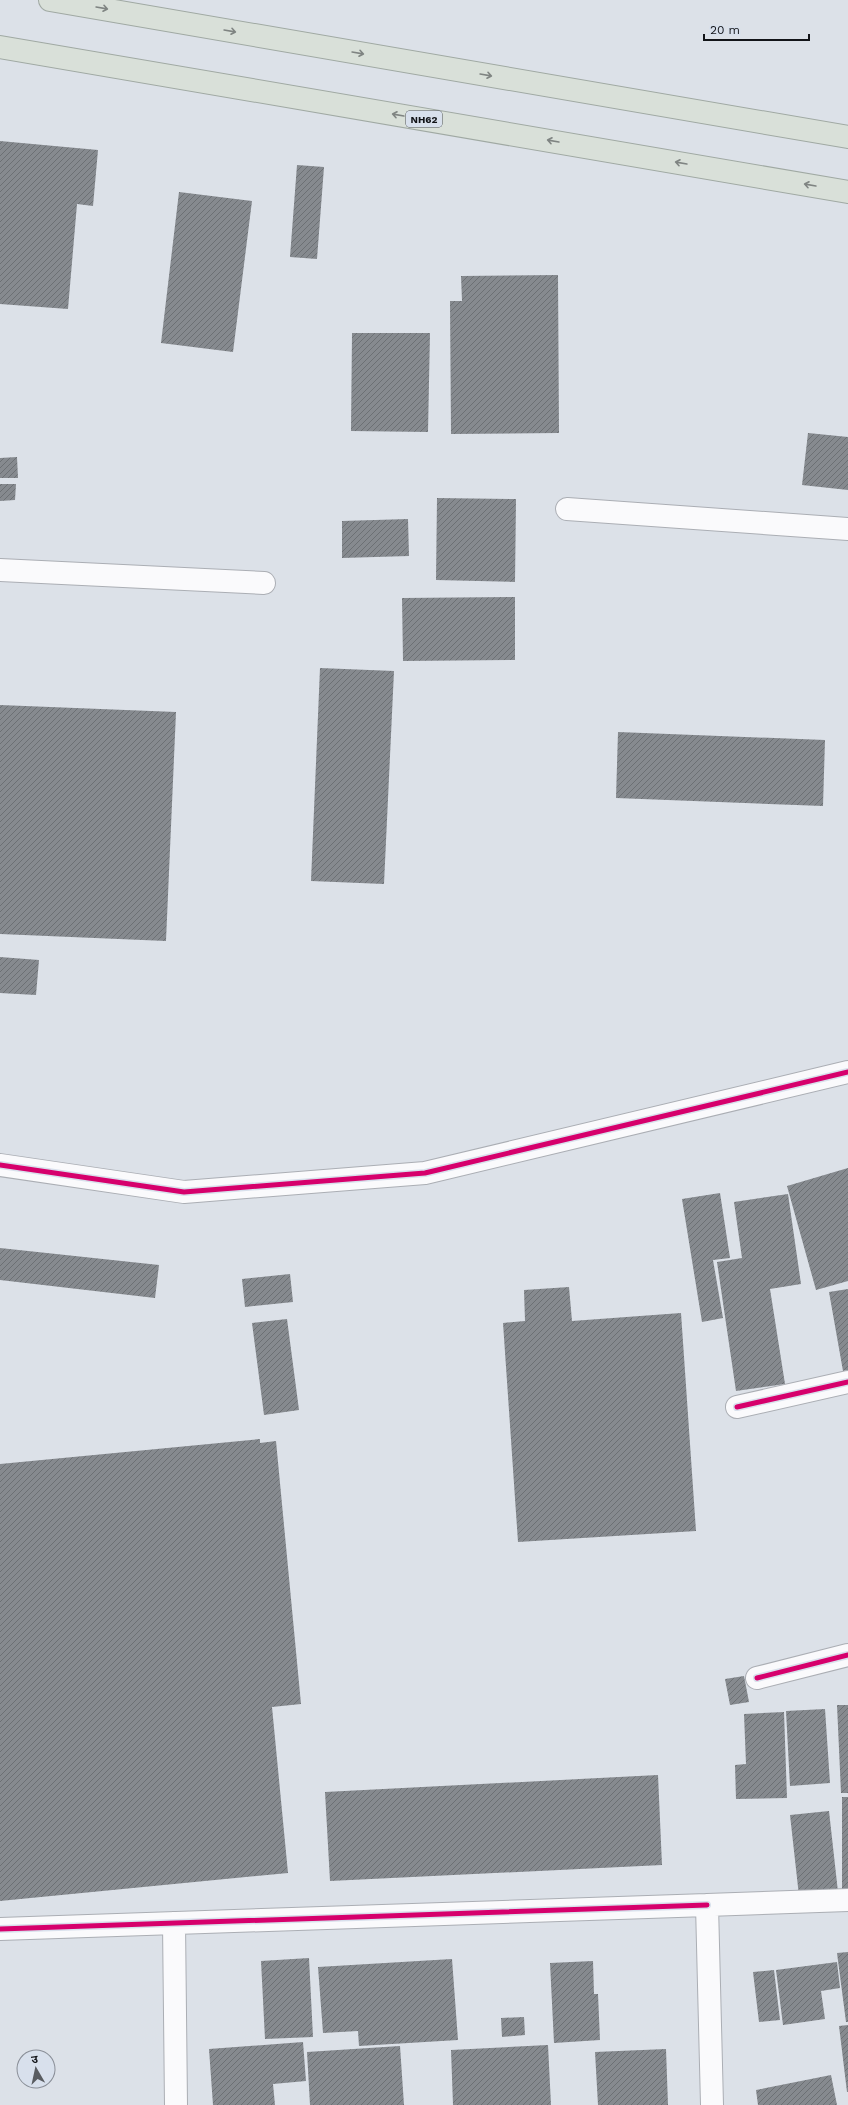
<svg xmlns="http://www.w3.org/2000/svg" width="848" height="2105" font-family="'Work Sans','Noto Sans Devanagari',sans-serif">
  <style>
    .building { fill: url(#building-hatch) }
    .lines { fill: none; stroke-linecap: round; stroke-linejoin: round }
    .minor-casing { stroke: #abaeb4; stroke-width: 24 }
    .highway-casing { stroke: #a0a9a3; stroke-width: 24 }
    .minor { stroke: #fafafc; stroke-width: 22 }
    .highway { stroke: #d9e0d9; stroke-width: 22 }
    .cycleway-casing { stroke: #d8e0ec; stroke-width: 8 }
    .cycleway { stroke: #d6006c; stroke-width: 5 }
    .oneway { stroke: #7f8482 }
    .labels { text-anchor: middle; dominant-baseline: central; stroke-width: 4; stroke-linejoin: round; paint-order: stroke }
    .shield { fill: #d8e0ec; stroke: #4d5158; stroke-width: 1 }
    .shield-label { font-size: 10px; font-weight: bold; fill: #121418 }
  </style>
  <defs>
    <pattern id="building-hatch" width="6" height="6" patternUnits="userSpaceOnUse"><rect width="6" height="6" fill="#868a8f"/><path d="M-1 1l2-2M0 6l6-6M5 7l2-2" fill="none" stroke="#6c7074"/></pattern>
  </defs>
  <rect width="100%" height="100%" fill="#dce1e8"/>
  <!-- building -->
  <path class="building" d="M 0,141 L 98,150 L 93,206 L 77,204 L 68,309 L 0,304 Z
    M 297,165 L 324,167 L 317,259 L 290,257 Z
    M 179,192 L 252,201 L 233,352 L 161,343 Z
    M 558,275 L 559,433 L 451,434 L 450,301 L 462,301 L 461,276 Z
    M 352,333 L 430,333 L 428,432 L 351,431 Z
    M 808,433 L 848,437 L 848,490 L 802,485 Z
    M 17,457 L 18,478 L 0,478 L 0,458 Z
    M 0,484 L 16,484 L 15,500 L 0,501 Z
    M 437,498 L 516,499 L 515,582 L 436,580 Z
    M 408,519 L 409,556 L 342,558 L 342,521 Z
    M 515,597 L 515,660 L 403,661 L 402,598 Z
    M 320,668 L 394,671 L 384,884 L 311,881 Z
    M 0,705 L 176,712 L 166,941 L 0,934 Z
    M 618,732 L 825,740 L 823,806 L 616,798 Z
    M 0,957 L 39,960 L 36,995 L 0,993 Z
    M 848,1168 L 848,1281 L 816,1290 L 787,1186 Z
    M 720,1193 L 730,1258 L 713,1260 L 723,1318 L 702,1322 L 682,1199 Z
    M 788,1194 L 801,1284 L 770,1289 L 785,1384 L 736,1391 L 717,1262 L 742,1258 L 734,1202 Z
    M 0,1248 L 159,1265 L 155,1298 L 0,1280 Z
    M 290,1274 L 293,1302 L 245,1307 L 242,1279 Z
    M 569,1287 L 572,1321 L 681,1313 L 696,1531 L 518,1542 L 503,1323 L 525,1321 L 524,1290 Z
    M 848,1289 L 848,1370 L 843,1371 L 829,1292 Z
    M 287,1319 L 299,1410 L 264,1415 L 252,1323 Z
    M 260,1439 L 260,1443 L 276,1441 L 301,1704 L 272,1707 L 288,1873 L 0,1901 L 0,1464 Z
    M 744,1676 L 749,1702 L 730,1705 L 725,1679 Z
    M 837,1705 L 848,1705 L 848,1793 L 841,1793 Z
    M 825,1709 L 830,1783 L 790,1786 L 786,1711 Z
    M 784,1712 L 787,1798 L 736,1799 L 735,1765 L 746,1764 L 744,1714 Z
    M 658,1775 L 662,1865 L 330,1881 L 325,1792 Z
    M 842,1797 L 848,1797 L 848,1890 L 842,1890 Z
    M 829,1811 L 838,1892 L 799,1896 L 790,1815 Z
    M 848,1952 L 848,2022 L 846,2022 L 837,1953 Z
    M 309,1958 L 313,2037 L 265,2039 L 261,1961 Z
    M 452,1959 L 458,2040 L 359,2046 L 358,2031 L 323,2033 L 318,1967 Z
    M 593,1961 L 594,1994 L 598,1994 L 600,2040 L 554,2043 L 550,1963 Z
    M 837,1962 L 840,1988 L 821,1991 L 825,2019 L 783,2025 L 776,1970 Z
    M 774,1970 L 780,2020 L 759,2022 L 753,1972 Z
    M 524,2017 L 525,2035 L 502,2037 L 501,2018 Z
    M 848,2025 L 848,2092 L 847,2092 L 839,2026 Z
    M 303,2042 L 306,2081 L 273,2084 L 275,2105 L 213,2105 L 209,2049 Z
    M 548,2045 L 551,2105 L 453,2105 L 451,2050 Z
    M 400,2046 L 404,2105 L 310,2105 L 307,2052 Z
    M 666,2049 L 668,2105 L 598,2105 L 595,2052 Z
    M 831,2075 L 837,2105 L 758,2105 L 756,2090 Z"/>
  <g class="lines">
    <!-- minor casing -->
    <g class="minor-casing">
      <path id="minor" d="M 567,509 L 848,529
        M 0,570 L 264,583
        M 0,1165 L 184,1192 L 425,1173 L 848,1072
        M 737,1407 L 848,1382
        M 757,1678 L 848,1655
        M 174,1923 L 176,2105
        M 0,1929 L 707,1905
        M 712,2105 L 707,1905 L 848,1900"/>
    </g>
    <!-- highway casing -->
    <g class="highway-casing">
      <path id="highway" d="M 50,0 L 848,137
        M 0,47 L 848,192"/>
    </g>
    <!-- minor -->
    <use href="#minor" class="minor"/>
    <!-- highway -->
    <use href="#highway" class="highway"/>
    <!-- cycleway casing -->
    <g class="cycleway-casing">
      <path id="cycleway" d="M 0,1165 L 184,1192 L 425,1173 L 848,1072
        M 737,1407 L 848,1382
        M 757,1678 L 848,1655
        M 0,1929 L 707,1905"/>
    </g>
    <!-- cycleway -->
    <use href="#cycleway" class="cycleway"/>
  </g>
  <!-- one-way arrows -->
  <defs><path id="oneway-shaft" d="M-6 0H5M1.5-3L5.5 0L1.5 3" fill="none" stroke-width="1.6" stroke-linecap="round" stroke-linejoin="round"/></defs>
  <g class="oneway">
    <use href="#oneway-shaft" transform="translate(102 8) rotate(10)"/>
    <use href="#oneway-shaft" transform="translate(230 31) rotate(10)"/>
    <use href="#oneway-shaft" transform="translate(358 53) rotate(10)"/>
    <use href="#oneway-shaft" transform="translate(486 75) rotate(10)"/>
    <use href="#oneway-shaft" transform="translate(398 115) rotate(-170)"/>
    <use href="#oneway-shaft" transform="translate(553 141) rotate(-170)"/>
    <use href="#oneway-shaft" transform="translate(681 163) rotate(-170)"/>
    <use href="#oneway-shaft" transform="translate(810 185) rotate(-170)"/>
  </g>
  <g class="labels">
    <!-- shield labels -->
    <rect class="shield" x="406" y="111" width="36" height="16" rx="3"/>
    <g class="shield-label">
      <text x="424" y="119">NH62</text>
    </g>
  </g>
  <!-- north arrow -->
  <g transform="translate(36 2069) rotate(351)"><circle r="19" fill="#d8e0ec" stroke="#898e97"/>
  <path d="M0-3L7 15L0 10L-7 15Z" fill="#595c61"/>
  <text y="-6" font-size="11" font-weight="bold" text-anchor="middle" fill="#121418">उ</text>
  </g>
  <!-- scale -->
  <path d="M704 34v6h105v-6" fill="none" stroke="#121418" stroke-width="2"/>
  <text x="710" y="34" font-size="12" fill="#121418" stroke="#d8e0ec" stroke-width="3" paint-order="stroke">20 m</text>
</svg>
